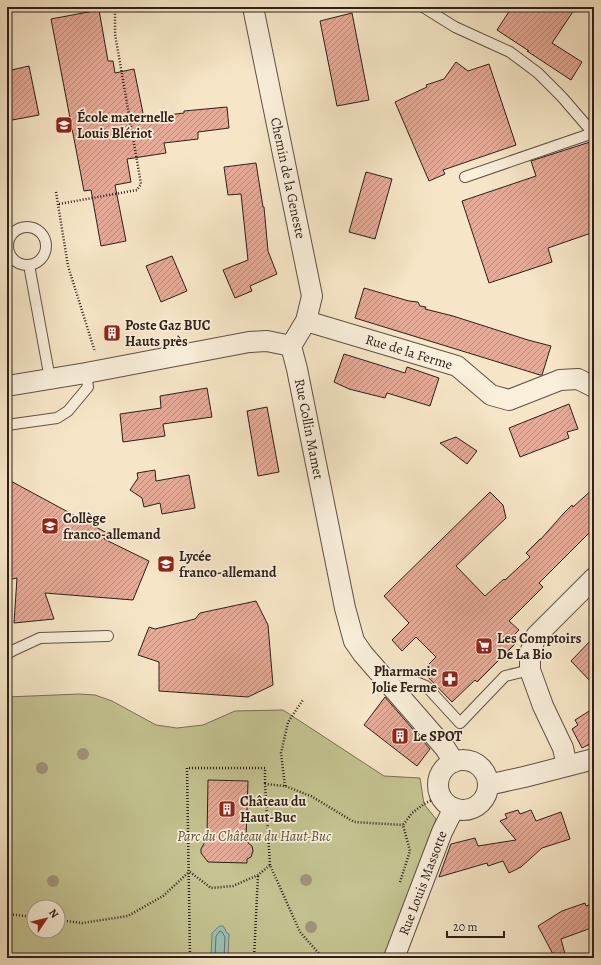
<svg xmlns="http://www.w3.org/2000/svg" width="601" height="965" font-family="Alegreya,serif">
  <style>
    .green { fill: #c4c391; stroke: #797155; fill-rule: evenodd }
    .water { fill: #9dc0b3; stroke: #718075 }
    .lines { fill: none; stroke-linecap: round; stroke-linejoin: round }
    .shore { stroke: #667066; stroke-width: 1 }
    .building { fill: url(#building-hatch); stroke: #2e1f19 }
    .service-casing { stroke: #605144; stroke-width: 12 }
    .minor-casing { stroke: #605144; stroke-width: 22 }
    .path { stroke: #2e1f19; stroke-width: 2.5; stroke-dasharray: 1 2; stroke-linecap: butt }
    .service { stroke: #f9efdb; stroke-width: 10 }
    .minor { stroke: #f9efdb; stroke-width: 20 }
    .tree { fill: #a1947b }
    .labels { text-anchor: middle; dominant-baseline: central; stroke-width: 3.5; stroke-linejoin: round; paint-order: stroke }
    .poi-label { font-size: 14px; font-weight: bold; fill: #2e1f19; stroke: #f9efdb; text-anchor: start }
    .street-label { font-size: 14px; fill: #2e1f19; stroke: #f9efdb }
    .park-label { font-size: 14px; font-style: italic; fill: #5b503d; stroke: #f9efdb }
  </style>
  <defs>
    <pattern id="building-hatch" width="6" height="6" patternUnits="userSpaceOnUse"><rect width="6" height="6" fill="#e5aa98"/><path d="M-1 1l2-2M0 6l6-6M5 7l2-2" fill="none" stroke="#ba8a7b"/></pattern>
  </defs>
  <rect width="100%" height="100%" fill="#f6e6c7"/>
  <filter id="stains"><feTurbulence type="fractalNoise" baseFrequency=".005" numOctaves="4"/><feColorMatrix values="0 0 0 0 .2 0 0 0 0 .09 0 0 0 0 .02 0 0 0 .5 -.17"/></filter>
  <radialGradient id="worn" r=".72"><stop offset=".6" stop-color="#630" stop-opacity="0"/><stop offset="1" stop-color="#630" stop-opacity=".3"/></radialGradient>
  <!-- green -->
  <path class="green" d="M 79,694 L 95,695 L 112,701 L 156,725 L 177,728 L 203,725 L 235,711 L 283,710 L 384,776 L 420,778 L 424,804 L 436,819 L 384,958 L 7,958 L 7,697 ZM 34,907 L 58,907 L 58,931 L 34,931 Z"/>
  <!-- water -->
  <path class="water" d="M 220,926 L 223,926 L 225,929 L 226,932 L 229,934 L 228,957 L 227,958 L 211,958 L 212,933 C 215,931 216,928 220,926 Z"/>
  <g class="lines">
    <!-- shore -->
    <path class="shore" d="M 215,958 L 216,936 L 220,931 L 222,932 L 225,937 L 224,958"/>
  </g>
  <!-- building -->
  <path class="building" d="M 512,7 L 576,7 L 552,43 L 582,62 L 571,80 L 527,51 L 529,51 L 497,30 Z
    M 99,10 L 108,61 L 113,61 L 115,73 L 134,69 L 144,118 L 184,113 L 184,111 L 227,107 L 229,128 L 198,132 L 198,139 L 164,143 L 166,153 L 127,159 L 131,182 L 115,185 L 126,241 L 101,246 L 91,190 L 84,191 L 51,19 Z
    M 352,13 L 369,100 L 337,106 L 320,21 Z
    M 456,62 L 468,71 L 489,64 L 516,145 L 443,170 L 445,174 L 429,181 L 395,102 L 427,87 L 426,85 L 444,79 Z
    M 29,66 L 39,115 L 7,121 L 7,71 Z
    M 590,142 L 594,154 L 594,232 L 548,248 L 552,262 L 489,283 L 462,201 L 536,176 L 531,161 Z
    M 256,163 L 263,207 L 264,207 L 268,251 L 277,274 L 250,286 L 252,291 L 235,298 L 223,270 L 248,260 L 241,194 L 228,195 L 224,167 Z
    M 366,172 L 392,179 L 375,239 L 349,232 Z
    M 172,256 L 187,291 L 161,302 L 146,266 Z
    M 364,288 L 409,301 L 418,302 L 420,306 L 426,307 L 425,309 L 453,316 L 528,340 L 551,346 L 542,375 L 540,375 L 355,318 Z
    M 344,354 L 405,373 L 407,367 L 439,378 L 430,406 L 387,393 L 385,398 L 349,389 L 334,382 Z
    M 207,388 L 212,417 L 163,424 L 165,436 L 123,442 L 120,414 L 161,408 L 160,396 Z
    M 569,404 L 578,429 L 567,432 L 569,438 L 520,457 L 509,428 Z
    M 267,407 L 279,472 L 258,476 L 247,411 Z
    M 456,437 L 477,451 L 467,464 L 440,443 Z
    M 155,470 L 156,481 L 189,475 L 195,508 L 162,514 L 160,503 L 144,507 L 142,498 L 130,490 L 138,478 L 137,473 Z
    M 7,479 L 107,533 L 104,539 L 149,561 L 133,600 L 45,593 L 54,619 L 14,623 L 17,578 L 7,580 Z
    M 594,488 L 594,528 L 539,583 L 543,587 L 509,621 L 519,630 L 514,635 L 519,640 L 477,682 L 475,680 L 452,702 L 422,671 L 436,657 L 416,637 L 402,651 L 392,640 L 409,623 L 384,596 L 490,492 L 503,505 L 506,518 L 456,566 L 485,596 L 504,579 L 505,580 L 530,557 L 526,553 L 540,539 L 541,539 L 563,514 L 572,505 L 573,507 Z
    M 256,601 L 268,625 L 273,685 L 248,697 L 159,691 L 159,662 L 138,655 L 149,627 L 155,629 L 195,619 L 200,613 Z
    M 594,637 L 594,685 L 571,661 Z
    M 385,697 L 430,749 L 417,766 L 364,725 Z
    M 594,708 L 594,748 L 592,748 L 590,744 L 582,748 L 572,729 L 578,725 L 575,720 Z
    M 208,780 L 248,781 L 246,839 L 248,839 L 248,843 L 252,846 L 253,851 L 251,857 L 247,859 L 247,863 L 208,862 L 201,853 L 201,849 L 207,838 Z
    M 518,810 L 520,814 L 531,810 L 536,821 L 561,812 L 570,839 L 542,848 L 521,867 L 509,873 L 503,861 L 488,866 L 487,863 L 439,877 L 451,844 L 475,838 L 478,846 L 516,840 L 500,821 L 507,818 L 505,814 Z
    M 585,903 L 586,906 L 594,903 L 594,927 L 561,939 L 566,958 L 555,958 L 538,926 L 562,911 Z"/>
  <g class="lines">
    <!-- service casing -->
    <g class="service-casing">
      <path id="service" d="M 423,7 L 455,27 L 510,52 L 538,73 L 562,97 L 593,133 L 594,132
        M 465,177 L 593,133
        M8 246a19 19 0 1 1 38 0a19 19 0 1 1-38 0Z
        M 29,265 L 50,379
        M 7,425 L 57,418 L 68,411 L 88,387 L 86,373
        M 7,654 L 14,650 L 40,638 L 108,636
        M 387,681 L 397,674 L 426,686 L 460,723 L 505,676 L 530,670"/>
    </g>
    <!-- minor casing -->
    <g class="minor-casing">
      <path id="minor" d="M 253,7 L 312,296 L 306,321 L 291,346
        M 306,321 L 457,366 L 491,395 L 509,400 L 560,380 L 578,379 L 594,387
        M 291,346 L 297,369 L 345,608 L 354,641 L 363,654 L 445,748 L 454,762
        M 7,386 L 86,373 L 249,342 L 267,341 L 291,346
        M438 785a25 25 0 1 1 50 0a25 25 0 1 1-50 0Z
        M 567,766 L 563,748 L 543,706 L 530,670 L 530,653 L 536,636 L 594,578
        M 488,785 L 524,777 L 594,759
        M 394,958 L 442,832 L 454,808"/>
    </g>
    <!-- path -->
    <path class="path" d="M 56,192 L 68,266 L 95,352
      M 59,204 L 137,190 L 141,184 L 115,34 L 115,7
      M 285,786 L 281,753 L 288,722 L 292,716 L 303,700
      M 7,833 L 10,909 L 9,914
      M 270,865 L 265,784 L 285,786 L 311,796 L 354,822 L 403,825
      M 190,872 L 211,888 L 233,886 L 258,875 L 270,865 L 300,932 L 323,958
      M 400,882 L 410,851 L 403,825 L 412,813 L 424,804 L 438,797
      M 7,914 L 34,917
      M 58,920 L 82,923 L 128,916 L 163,896 L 189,872
      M 190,958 L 187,768 L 265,768 L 265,784
      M 254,958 L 258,875"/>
    <!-- service -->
    <use href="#service" class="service"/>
    <!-- minor -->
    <use href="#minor" class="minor"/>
  </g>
  <!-- trees -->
  <g class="tree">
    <circle cx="83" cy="754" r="6"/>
    <circle cx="42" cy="768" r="6"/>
    <circle cx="306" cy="880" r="6"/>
    <circle cx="53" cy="881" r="6"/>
    <circle cx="311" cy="927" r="6"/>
  </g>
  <!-- icons -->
  <defs>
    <g id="school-square" transform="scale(0.9)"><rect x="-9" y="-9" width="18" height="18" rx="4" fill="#8f2418" stroke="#f9efdb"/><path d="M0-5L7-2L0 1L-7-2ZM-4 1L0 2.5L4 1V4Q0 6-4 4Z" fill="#fff"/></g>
    <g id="building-square" transform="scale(0.9)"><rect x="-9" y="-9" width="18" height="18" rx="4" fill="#8f2418" stroke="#f9efdb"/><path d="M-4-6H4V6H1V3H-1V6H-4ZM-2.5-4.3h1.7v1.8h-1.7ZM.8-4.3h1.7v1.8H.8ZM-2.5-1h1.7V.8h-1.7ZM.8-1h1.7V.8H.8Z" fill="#fff"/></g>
    <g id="supermarket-square" transform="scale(0.9)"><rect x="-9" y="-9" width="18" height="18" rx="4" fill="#8f2418" stroke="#f9efdb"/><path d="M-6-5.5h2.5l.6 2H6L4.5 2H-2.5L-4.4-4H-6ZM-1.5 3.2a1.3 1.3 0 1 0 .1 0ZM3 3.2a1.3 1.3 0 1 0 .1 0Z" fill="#fff"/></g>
    <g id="pharmacy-square" transform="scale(0.9)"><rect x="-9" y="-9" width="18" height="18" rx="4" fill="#8f2418" stroke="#f9efdb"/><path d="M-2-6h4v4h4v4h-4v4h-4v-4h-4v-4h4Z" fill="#fff"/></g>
  </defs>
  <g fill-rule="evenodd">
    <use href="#school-square" x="64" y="125"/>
    <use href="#building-square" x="112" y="333"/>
    <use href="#school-square" x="50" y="526"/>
    <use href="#school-square" x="166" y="564"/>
    <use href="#supermarket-square" x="484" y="646"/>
    <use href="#pharmacy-square" x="450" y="679"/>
    <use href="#building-square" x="400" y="736"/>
    <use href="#building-square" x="227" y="809"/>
  </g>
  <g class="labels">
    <!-- poi labels -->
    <g class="poi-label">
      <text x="77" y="117">École maternelle<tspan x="77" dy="16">Louis Blériot</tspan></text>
      <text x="125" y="325">Poste Gaz BUC<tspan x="125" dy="16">Hauts près</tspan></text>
      <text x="63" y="518">Collège<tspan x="63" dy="16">franco-allemand</tspan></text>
      <text x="179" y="556">Lycée<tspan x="179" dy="16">franco-allemand</tspan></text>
      <text x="497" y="638">Les Comptoirs<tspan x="497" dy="16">De La Bio</tspan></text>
      <text x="437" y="671" text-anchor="end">Pharmacie<tspan x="437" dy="16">Jolie Ferme</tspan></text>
      <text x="413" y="736">Le SPOT</text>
      <text x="240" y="801">Château du<tspan x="240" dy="16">Haut-Buc</tspan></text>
    </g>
    <!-- street labels -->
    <g class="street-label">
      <text transform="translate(288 178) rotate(78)">Chemin de la Geneste</text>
      <text transform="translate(409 352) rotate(17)">Rue de la Ferme</text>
      <text transform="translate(309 429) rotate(79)">Rue Collin Mamet</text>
      <text transform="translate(423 883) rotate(-69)">Rue Louis Massotte</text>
    </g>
    <!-- park labels -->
    <g class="park-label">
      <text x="254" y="836">Parc du Château du Haut-Buc</text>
    </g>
  </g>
  <!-- margin -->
  <rect width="601" height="965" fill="none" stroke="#f6e6c7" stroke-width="24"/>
  <rect x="8" y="8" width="585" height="949" fill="none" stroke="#2e1f19" stroke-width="2"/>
  <rect x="12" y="12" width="577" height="941" fill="none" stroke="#2e1f19"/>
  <!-- north arrow -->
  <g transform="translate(46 919) rotate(55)"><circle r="19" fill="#f9efdb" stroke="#a89c8d"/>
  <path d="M0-3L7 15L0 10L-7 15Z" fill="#8f2418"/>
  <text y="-6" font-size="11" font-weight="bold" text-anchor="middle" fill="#2e1f19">N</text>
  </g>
  <!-- scale -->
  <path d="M447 931v6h57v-6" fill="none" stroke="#2e1f19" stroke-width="2"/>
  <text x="453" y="931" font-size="12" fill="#2e1f19" stroke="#f9efdb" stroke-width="3" paint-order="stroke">20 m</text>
  <rect width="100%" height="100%" filter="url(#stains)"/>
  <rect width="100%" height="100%" fill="url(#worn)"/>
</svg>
